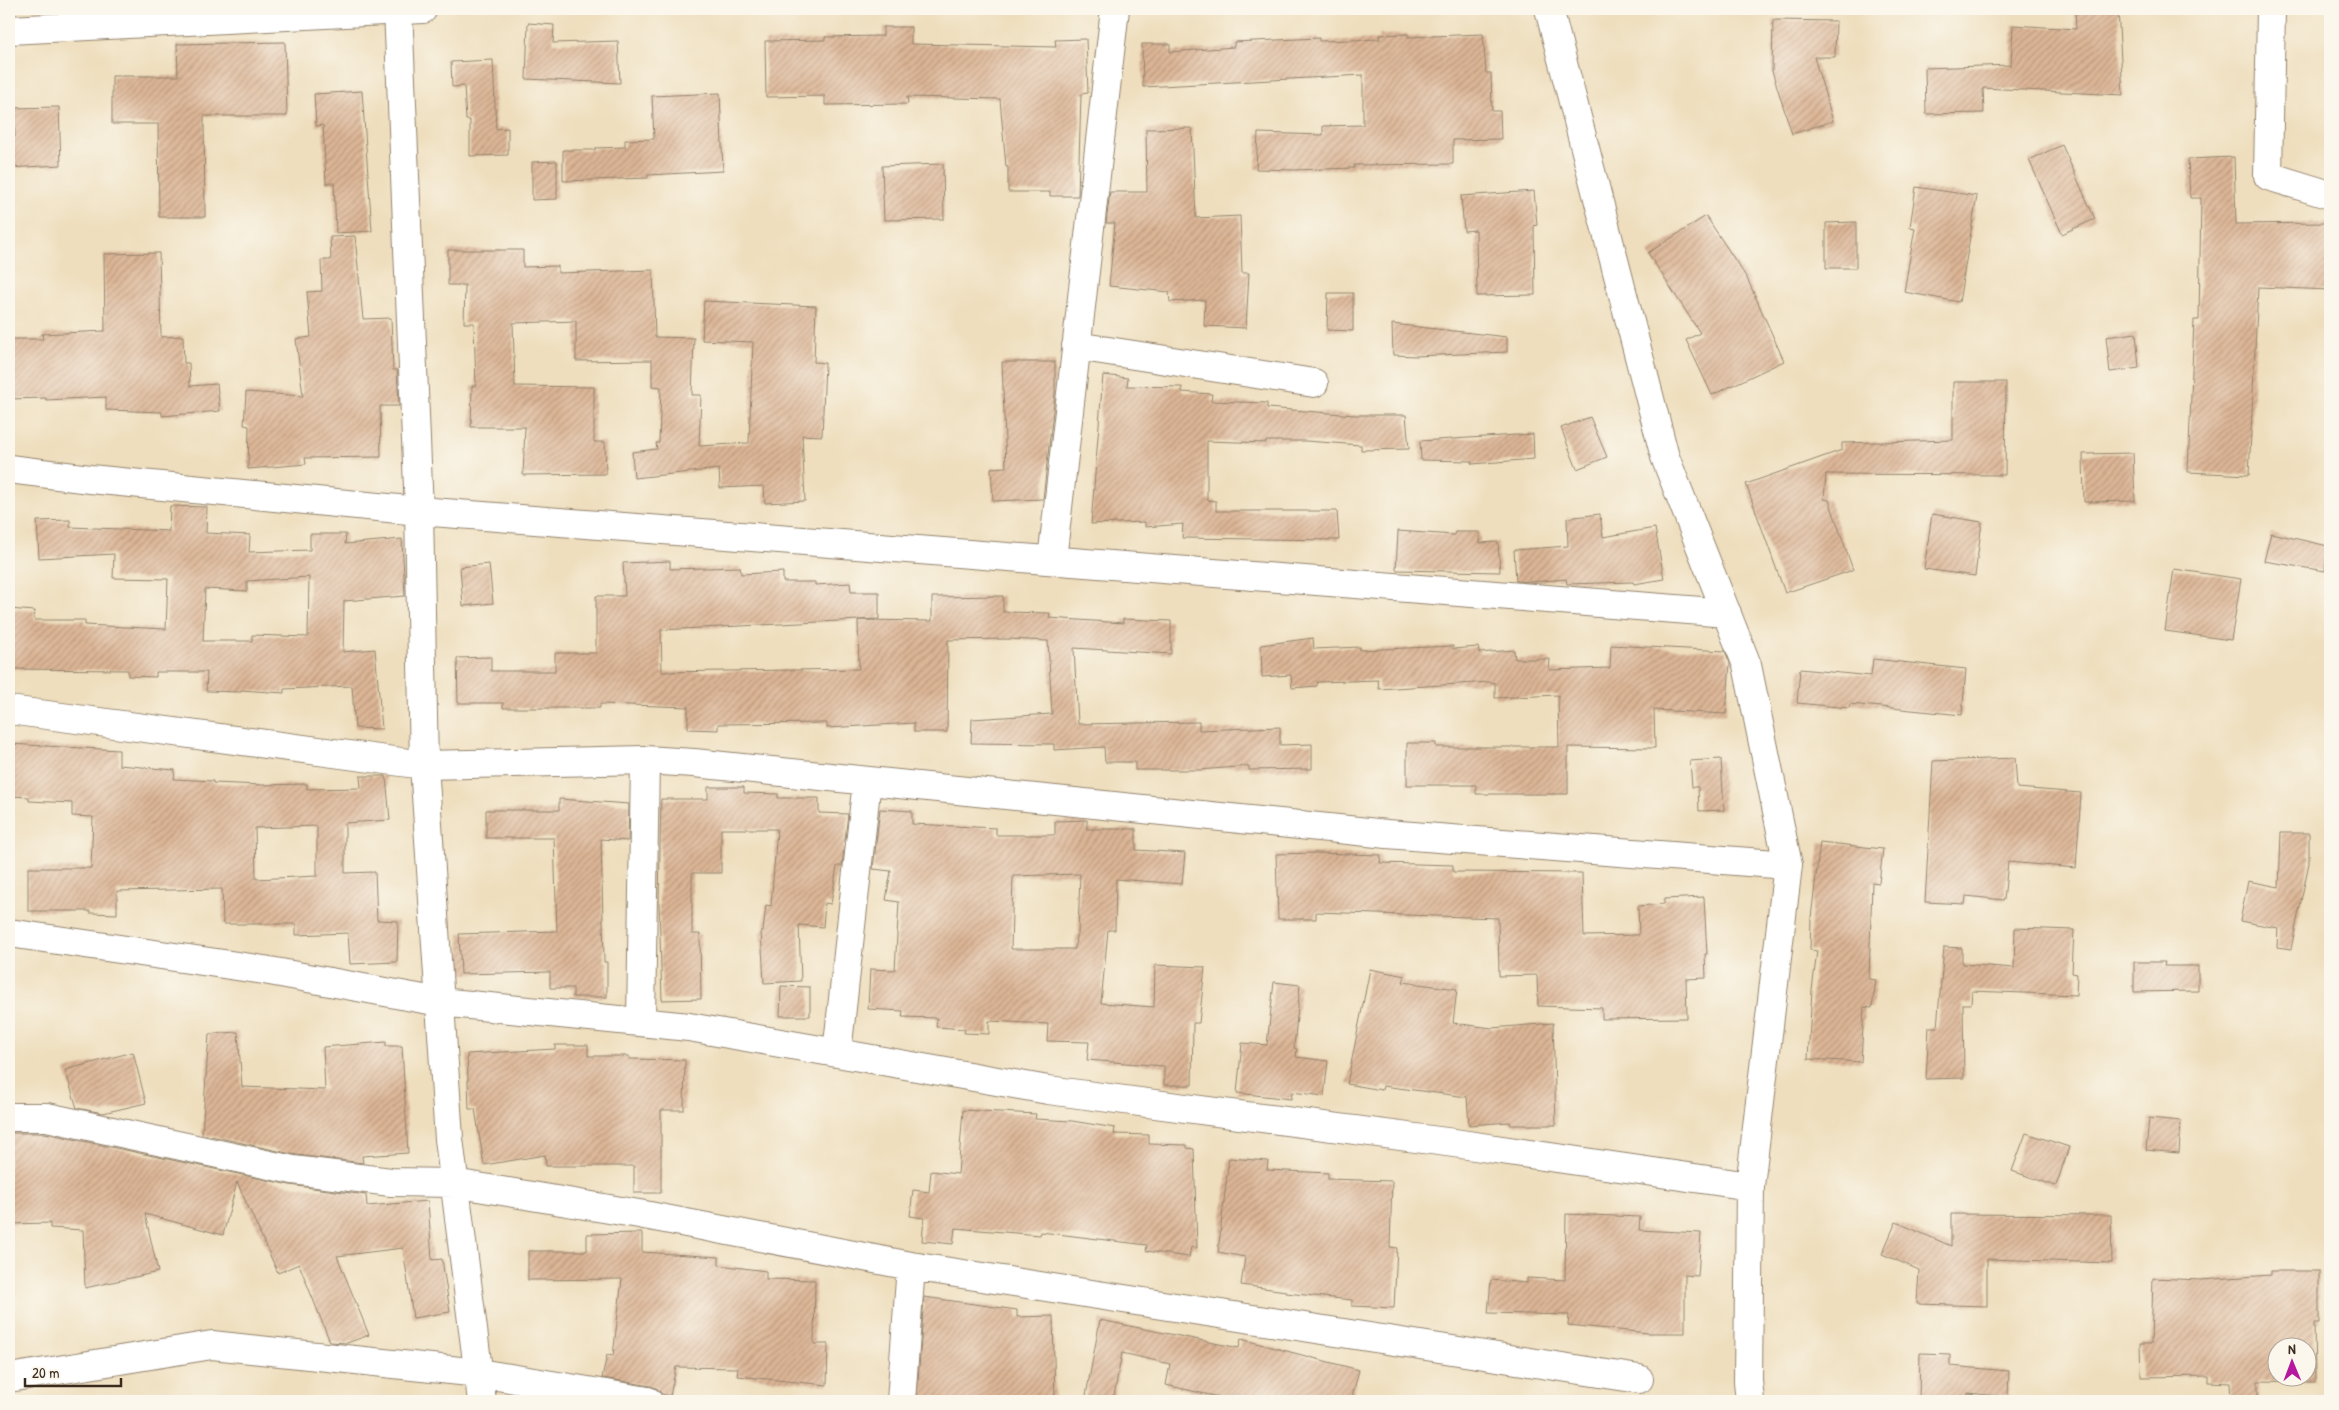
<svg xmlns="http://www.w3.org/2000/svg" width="2339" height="1410" font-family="'Patrick Hand',sans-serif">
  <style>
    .building { fill: url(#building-hatch); fill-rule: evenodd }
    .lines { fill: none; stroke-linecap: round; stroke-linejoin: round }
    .street-casing { stroke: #94846e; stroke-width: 30 }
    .street { stroke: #fff; stroke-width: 28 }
  </style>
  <defs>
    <pattern id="building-hatch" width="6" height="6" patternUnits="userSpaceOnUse" patternTransform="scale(1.25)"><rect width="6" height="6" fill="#ddb696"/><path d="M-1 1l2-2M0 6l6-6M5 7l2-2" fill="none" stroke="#b4947a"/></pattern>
  </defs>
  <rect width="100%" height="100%" fill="#fbf7ec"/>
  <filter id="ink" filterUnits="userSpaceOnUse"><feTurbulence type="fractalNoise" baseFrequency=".02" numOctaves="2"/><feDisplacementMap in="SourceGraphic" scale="10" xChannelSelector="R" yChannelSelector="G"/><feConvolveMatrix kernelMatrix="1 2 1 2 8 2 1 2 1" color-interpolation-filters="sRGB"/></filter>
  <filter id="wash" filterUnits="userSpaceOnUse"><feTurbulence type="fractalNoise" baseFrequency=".0096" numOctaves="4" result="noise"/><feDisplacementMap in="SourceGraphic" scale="20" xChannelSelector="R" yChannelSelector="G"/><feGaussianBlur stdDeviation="1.12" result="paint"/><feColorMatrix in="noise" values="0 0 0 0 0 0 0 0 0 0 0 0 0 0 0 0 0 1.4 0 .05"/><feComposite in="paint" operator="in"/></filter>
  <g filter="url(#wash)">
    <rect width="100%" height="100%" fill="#eedebd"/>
    <g id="blocks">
      <!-- building -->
      <path class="building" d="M 2075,9 L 2118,9 L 2123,95 L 1983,88 L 1984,113 L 1926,114 L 1925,68 L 2011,65 L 2013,25 L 2076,29 Z
        M 1773,20 L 1836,21 L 1835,57 L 1814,57 L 1833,121 L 1792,134 L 1772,71 Z
        M 528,23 L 554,25 L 553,43 L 618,41 L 620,83 L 526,79 Z
        M 883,27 L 911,27 L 911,44 L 1056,47 L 1055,40 L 1086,39 L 1088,93 L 1081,94 L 1078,196 L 1050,196 L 1050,192 L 1008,192 L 1008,167 L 1006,167 L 1000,99 L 907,97 L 908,104 L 825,105 L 825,96 L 766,97 L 765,41 L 825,40 L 825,37 L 883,36 Z
        M 1408,34 L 1408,37 L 1483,34 L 1486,73 L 1491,73 L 1492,111 L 1500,111 L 1501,139 L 1453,140 L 1453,164 L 1354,165 L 1354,168 L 1294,170 L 1256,169 L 1258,133 L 1323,135 L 1323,126 L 1363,125 L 1363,75 L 1143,87 L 1142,44 L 1170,44 L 1170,52 L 1234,47 L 1234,42 L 1319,38 L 1319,41 L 1380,39 L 1379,35 Z
        M 285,42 L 287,116 L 204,116 L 205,217 L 159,217 L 158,124 L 112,124 L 112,76 L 178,76 L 177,44 Z
        M 493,60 L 496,129 L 508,128 L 508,155 L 470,156 L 470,120 L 466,120 L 464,86 L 452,87 L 451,62 Z
        M 362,91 L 372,231 L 336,233 L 334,183 L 326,183 L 323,125 L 316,126 L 314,94 Z
        M 720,93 L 723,171 L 648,175 L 648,178 L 563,181 L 563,150 L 595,150 L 595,148 L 625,147 L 625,140 L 654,139 L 652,96 Z
        M 59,107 L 61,165 L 9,168 L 9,137 L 15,137 L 14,108 Z
        M 1192,128 L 1196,218 L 1240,216 L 1242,273 L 1249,273 L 1246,328 L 1204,326 L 1205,300 L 1170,302 L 1169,292 L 1109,286 L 1115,223 L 1106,223 L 1110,192 L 1147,192 L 1146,129 Z
        M 2062,145 L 2095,219 L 2062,234 L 2029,160 Z
        M 2234,157 L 2236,224 L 2330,223 L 2330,290 L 2258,287 L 2249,475 L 2188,472 L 2194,320 L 2199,320 L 2201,198 L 2190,198 L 2188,159 Z
        M 557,161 L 557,199 L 532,200 L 532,162 Z
        M 943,164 L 944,219 L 884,220 L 882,166 Z
        M 1916,187 L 1977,196 L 1959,302 L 1904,292 L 1915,228 L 1910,227 Z
        M 1534,191 L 1537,225 L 1534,226 L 1535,295 L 1477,296 L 1476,230 L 1464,231 L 1461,196 Z
        M 1706,216 L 1747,278 L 1784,361 L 1712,395 L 1686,340 L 1700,333 L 1648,253 Z
        M 1856,222 L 1856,268 L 1826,268 L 1826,223 Z
        M 355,236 L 363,319 L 391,318 L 393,370 L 397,370 L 399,406 L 380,406 L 381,457 L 305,458 L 306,464 L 248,469 L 249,426 L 244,425 L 246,392 L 303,396 L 296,339 L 311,337 L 307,292 L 322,291 L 321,260 L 331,260 L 330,237 Z
        M 448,250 L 523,250 L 523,267 L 558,266 L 558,273 L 653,270 L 655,337 L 694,338 L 692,395 L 701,395 L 699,446 L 749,443 L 753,342 L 702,340 L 704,301 L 816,306 L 814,362 L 825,363 L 822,436 L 802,435 L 805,501 L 765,503 L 764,486 L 720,488 L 719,469 L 634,478 L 632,452 L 657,449 L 656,443 L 659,443 L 661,387 L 652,386 L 652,360 L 576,361 L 576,321 L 513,323 L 515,386 L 594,387 L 594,442 L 605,442 L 606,474 L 523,475 L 525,427 L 471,427 L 472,386 L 476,386 L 474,323 L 464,323 L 465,285 L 448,285 Z
        M 159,253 L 161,337 L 183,336 L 184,363 L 189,363 L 190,386 L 217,384 L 220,411 L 162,416 L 162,412 L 106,410 L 106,397 L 46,400 L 46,398 L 9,399 L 9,339 L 43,339 L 42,334 L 105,331 L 104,254 Z
        M 1328,293 L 1353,293 L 1353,331 L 1327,330 Z
        M 1392,324 L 1507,337 L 1507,352 L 1416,356 L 1393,355 Z
        M 2136,333 L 2139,368 L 2110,372 L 2106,337 Z
        M 1002,362 L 1055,362 L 1055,393 L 1043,499 L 993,501 L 991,468 L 1006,467 Z
        M 1103,375 L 1128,378 L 1127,386 L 1182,387 L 1182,392 L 1212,394 L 1211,401 L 1267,403 L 1267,408 L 1355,415 L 1406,415 L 1409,449 L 1361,450 L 1361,445 L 1306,441 L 1266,441 L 1266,443 L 1207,441 L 1207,500 L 1216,501 L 1216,511 L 1337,511 L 1339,540 L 1182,538 L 1183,524 L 1145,527 L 1145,522 L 1091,524 Z
        M 1953,382 L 2006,382 L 2005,475 L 1826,474 L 1824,499 L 1829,500 L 1853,570 L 1785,593 L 1746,484 L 1842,450 L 1842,443 L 1953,440 Z
        M 1590,417 L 1607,457 L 1577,469 L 1561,428 Z
        M 1533,434 L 1534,459 L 1472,464 L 1471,461 L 1421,460 L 1420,441 Z
        M 2133,453 L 2135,501 L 2084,502 L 2083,454 Z
        M 170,506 L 207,507 L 206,533 L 250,535 L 249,552 L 310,550 L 310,534 L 346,534 L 345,544 L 402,539 L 405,596 L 344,601 L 343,652 L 375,649 L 382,729 L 355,728 L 352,686 L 284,689 L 284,693 L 241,690 L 241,692 L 206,691 L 207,672 L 156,672 L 156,677 L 128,676 L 128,670 L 9,669 L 9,609 L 35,611 L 34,620 L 85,620 L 85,625 L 166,629 L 168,579 L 113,578 L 114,554 L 39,558 L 37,521 L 70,520 L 70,527 L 169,531 ZM 309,577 L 308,637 L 252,635 L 252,641 L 203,641 L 205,589 L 247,591 L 247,581 Z
        M 1600,514 L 1603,537 L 1655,528 L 1664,579 L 1634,584 L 1633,582 L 1567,584 L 1566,579 L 1531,582 L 1516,581 L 1514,550 L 1568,546 L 1567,518 Z
        M 1932,514 L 1982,522 L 1975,576 L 1924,569 Z
        M 1398,531 L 1454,535 L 1455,532 L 1480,532 L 1480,543 L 1498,542 L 1500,572 L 1396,570 Z
        M 2271,533 L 2328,546 L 2325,571 L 2264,561 Z
        M 670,561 L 670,569 L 740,567 L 741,574 L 783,572 L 783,582 L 815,582 L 815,585 L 850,583 L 851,592 L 879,592 L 879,619 L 661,630 L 662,672 L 859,669 L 858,620 L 932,621 L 932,597 L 1003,596 L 1003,612 L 1050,613 L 1049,618 L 1123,623 L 1123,619 L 1171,621 L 1171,654 L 1074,648 L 1078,724 L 1199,722 L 1199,730 L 1280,727 L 1280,745 L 1312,744 L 1312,769 L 1249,770 L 1249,766 L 1199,770 L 1135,770 L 1135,762 L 1105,762 L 1104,747 L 1054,750 L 1054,744 L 971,743 L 972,719 L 1052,714 L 1048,641 L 1009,639 L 948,640 L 947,732 L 914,732 L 914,723 L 827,728 L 827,723 L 718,724 L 718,730 L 688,729 L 688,707 L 600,704 L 600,708 L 503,708 L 503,703 L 458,703 L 457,658 L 491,657 L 491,671 L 555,671 L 555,653 L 596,653 L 596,596 L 625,596 L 623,563 Z
        M 489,564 L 493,603 L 463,606 L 460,567 Z
        M 2174,569 L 2241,579 L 2231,640 L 2165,631 Z
        M 1313,638 L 1314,649 L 1360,647 L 1360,650 L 1453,646 L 1453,649 L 1478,647 L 1479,653 L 1514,650 L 1515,659 L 1550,659 L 1549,670 L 1610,668 L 1611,645 L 1725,651 L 1730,663 L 1726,714 L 1654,710 L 1655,748 L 1568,747 L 1568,794 L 1476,794 L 1476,785 L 1407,785 L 1407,743 L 1436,743 L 1436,747 L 1559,747 L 1558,695 L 1495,698 L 1495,683 L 1490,682 L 1379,689 L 1378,680 L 1317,682 L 1317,686 L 1292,688 L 1291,675 L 1262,677 L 1261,645 Z
        M 1873,659 L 1966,669 L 1962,715 L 1850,704 L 1849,708 L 1797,703 L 1800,669 L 1871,676 Z
        M 9,744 L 119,750 L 119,765 L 175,770 L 174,779 L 213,781 L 213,783 L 261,785 L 307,784 L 307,789 L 361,788 L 360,776 L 386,776 L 390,820 L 345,823 L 345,873 L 375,872 L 377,920 L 398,921 L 397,962 L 350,964 L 348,933 L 296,935 L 296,924 L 223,924 L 222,889 L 117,891 L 117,914 L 90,913 L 90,911 L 28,911 L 28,868 L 91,868 L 93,817 L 72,816 L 72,803 L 29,801 L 29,797 L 9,796 ZM 317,826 L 317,876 L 256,879 L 255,828 Z
        M 2015,758 L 2017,788 L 2081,793 L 2076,868 L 2008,862 L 2004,900 L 1966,896 L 1965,904 L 1925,902 L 1933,761 Z
        M 1721,759 L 1724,810 L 1699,811 L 1698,787 L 1692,787 L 1690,761 Z
        M 708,787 L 744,787 L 744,793 L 778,794 L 778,798 L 819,798 L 819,813 L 848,814 L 842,866 L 837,866 L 831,904 L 825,903 L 823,927 L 799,925 L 801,981 L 764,983 L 761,931 L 763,931 L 766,905 L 771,906 L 777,829 L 721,829 L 721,873 L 692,873 L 692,934 L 700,934 L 701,999 L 662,1000 L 659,903 L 661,799 L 708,799 Z
        M 559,799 L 629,804 L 628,841 L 601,839 L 604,962 L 607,962 L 607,997 L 573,997 L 573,988 L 550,988 L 550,972 L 461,974 L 459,934 L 557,931 L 554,838 L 486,838 L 486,810 L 559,810 Z
        M 880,809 L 912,811 L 912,824 L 996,828 L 996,835 L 1055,835 L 1055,821 L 1087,820 L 1087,829 L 1136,829 L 1136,850 L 1185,853 L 1182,884 L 1116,879 L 1115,930 L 1108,930 L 1101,1003 L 1154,1007 L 1155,965 L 1205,967 L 1199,1023 L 1193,1023 L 1192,1085 L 1164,1085 L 1164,1066 L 1087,1060 L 1089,1042 L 1047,1041 L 1048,1024 L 989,1021 L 989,1034 L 964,1033 L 965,1029 L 936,1027 L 937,1018 L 902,1017 L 903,1011 L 868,1009 L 870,969 L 895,970 L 899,902 L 886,900 L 891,871 L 873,869 ZM 1080,874 L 1078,935 L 1076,935 L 1075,949 L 1011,949 L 1013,876 Z
        M 2281,833 L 2309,833 L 2309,863 L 2291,949 L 2277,947 L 2278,928 L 2240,921 L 2248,881 L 2279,887 Z
        M 1820,842 L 1883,849 L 1879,883 L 1872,882 L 1869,979 L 1876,980 L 1872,1008 L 1864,1007 L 1861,1062 L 1808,1059 L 1812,990 L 1817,951 L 1810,950 L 1811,918 Z
        M 1315,853 L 1381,855 L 1380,863 L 1453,865 L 1453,872 L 1582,873 L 1584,936 L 1639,935 L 1638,906 L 1664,904 L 1664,899 L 1704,897 L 1707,954 L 1705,954 L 1706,978 L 1686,979 L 1687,1018 L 1602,1019 L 1602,1008 L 1538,1006 L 1537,975 L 1499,976 L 1498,918 L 1316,912 L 1316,919 L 1278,919 L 1276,854 Z
        M 2015,928 L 2074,930 L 2072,973 L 2077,974 L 2076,995 L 1972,991 L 1971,1004 L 1963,1004 L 1964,1078 L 1926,1079 L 1929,1027 L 1937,1027 L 1944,947 L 1962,948 L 1962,964 L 2014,968 Z
        M 2134,962 L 2165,962 L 2164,966 L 2198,966 L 2198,991 L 2134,992 Z
        M 1370,969 L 1405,976 L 1403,982 L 1457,989 L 1453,1023 L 1492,1028 L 1553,1023 L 1556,1125 L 1511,1125 L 1510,1122 L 1469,1125 L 1467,1097 L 1383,1086 L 1382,1090 L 1347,1084 Z
        M 1274,982 L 1300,985 L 1294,1048 L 1297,1049 L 1296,1057 L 1328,1061 L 1324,1096 L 1292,1092 L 1291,1099 L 1237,1093 L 1242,1043 L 1267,1045 Z
        M 781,986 L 810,987 L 810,1016 L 780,1016 Z
        M 238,1032 L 242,1087 L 325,1090 L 323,1047 L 386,1042 L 386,1046 L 402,1046 L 408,1153 L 362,1156 L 363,1163 L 296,1155 L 202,1134 L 209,1034 Z
        M 555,1045 L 588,1045 L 588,1056 L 629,1056 L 629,1059 L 685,1060 L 684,1110 L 661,1110 L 661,1193 L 634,1193 L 634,1166 L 546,1166 L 545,1155 L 484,1165 L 475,1109 L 469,1109 L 467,1054 L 555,1049 Z
        M 133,1052 L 146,1103 L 103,1113 L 77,1108 L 65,1070 Z
        M 963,1110 L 1036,1114 L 1035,1119 L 1072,1121 L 1115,1128 L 1114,1134 L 1149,1135 L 1149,1144 L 1187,1145 L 1187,1148 L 1194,1149 L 1197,1248 L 1191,1247 L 1189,1257 L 1146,1251 L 1147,1245 L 1041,1232 L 1040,1235 L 955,1228 L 953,1244 L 922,1241 L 924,1218 L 910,1216 L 913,1190 L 929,1192 L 931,1171 L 958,1174 Z
        M 2149,1118 L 2181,1121 L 2179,1153 L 2146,1150 Z
        M 9,1133 L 45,1133 L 290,1185 L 366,1195 L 367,1206 L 428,1201 L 432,1260 L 442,1259 L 450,1312 L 413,1318 L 403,1248 L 337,1256 L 369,1335 L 347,1343 L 330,1342 L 299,1264 L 278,1273 L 237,1182 L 223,1235 L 145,1214 L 158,1272 L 85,1288 L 83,1230 L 50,1228 L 50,1223 L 9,1224 Z
        M 2026,1133 L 2069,1147 L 2056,1186 L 2012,1171 Z
        M 1229,1158 L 1268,1161 L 1267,1170 L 1328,1173 L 1328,1179 L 1392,1181 L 1390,1247 L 1397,1248 L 1394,1308 L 1352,1306 L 1352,1300 L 1286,1293 L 1286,1291 L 1241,1285 L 1245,1257 L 1218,1252 Z
        M 1566,1214 L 1640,1217 L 1639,1230 L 1701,1233 L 1698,1276 L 1685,1275 L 1685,1333 L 1648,1333 L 1568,1325 L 1569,1315 L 1488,1313 L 1491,1280 L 1527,1283 L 1527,1278 L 1565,1280 Z
        M 1951,1214 L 2111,1215 L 2112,1263 L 1987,1259 L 1987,1306 L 1917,1304 L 1919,1270 L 1882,1254 L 1896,1222 L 1951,1246 Z
        M 642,1233 L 642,1252 L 719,1257 L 719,1265 L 766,1271 L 766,1279 L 815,1280 L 814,1344 L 828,1344 L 827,1385 L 737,1376 L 738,1368 L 676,1367 L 670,1396 L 662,1394 L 658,1389 L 651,1386 L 602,1378 L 607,1355 L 613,1356 L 622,1279 L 528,1280 L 528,1251 L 587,1251 L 587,1234 Z
        M 2271,1271 L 2319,1271 L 2319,1323 L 2314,1323 L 2315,1382 L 2258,1381 L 2258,1401 L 2231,1401 L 2230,1383 L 2209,1382 L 2209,1376 L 2141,1377 L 2140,1344 L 2151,1344 L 2153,1278 L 2201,1280 L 2271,1275 ZM 2276,1348 L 2306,1348 L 2306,1378 L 2276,1378 Z
        M 924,1297 L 1017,1310 L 1017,1317 L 1053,1316 L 1055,1401 L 953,1401 L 917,1396 Z
        M 1100,1320 L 1239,1348 L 1241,1339 L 1359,1370 L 1351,1401 L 1236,1401 L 1166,1385 L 1170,1364 L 1122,1353 L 1113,1401 L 1085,1401 Z
        M 1920,1353 L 1950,1354 L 1950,1366 L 2009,1371 L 2008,1397 L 1968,1393 L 1967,1401 L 1919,1401 Z"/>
    </g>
  </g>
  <g filter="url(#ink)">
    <use href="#blocks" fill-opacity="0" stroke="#94846e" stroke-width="1"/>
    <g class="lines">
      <!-- street casing -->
      <g class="street-casing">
        <path id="street" d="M 398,9 L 419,511 L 424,765 L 449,1139 L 482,1401
          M 1549,9 L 1665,457 L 1747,665 L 1788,865 L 1750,1186 L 1748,1381 L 1750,1401
          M 2271,9 L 2268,176 L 2330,195
          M 9,30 L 423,9
          M 1076,346 L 1314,383
          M 9,469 L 90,479 L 419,511 L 1727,613
          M 1052,560 L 1115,9
          M 9,710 L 424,765 L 645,760 L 694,763 L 1387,834 L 1788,865
          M 9,933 L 264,970 L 440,1002 L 689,1027 L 1048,1090 L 1454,1143 L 1750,1186
          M 641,1022 L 645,760
          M 837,1053 L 867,781
          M 9,1117 L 47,1117 L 293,1170 L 391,1182 L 454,1183 L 639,1214 L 911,1266 L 1639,1379
          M 9,1378 L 212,1345 L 479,1373 L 648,1401
          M 901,1401 L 911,1266"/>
      </g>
      <!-- street -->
      <use href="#street" class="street"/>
    </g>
  </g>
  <!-- margin -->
  <rect width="2339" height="1410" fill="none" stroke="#fbf7ec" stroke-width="30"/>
  <!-- north arrow -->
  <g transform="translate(2292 1362) rotate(359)"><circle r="24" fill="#fbf7ec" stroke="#aea59a"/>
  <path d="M0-4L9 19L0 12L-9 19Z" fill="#b5179e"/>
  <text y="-8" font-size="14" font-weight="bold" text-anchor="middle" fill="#3b2a1e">N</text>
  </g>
  <!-- scale -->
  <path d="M25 1378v8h96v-8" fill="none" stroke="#3b2a1e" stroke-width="2.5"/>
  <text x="32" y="1378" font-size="15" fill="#3b2a1e" stroke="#fbf7ec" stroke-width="4" paint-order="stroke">20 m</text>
</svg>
